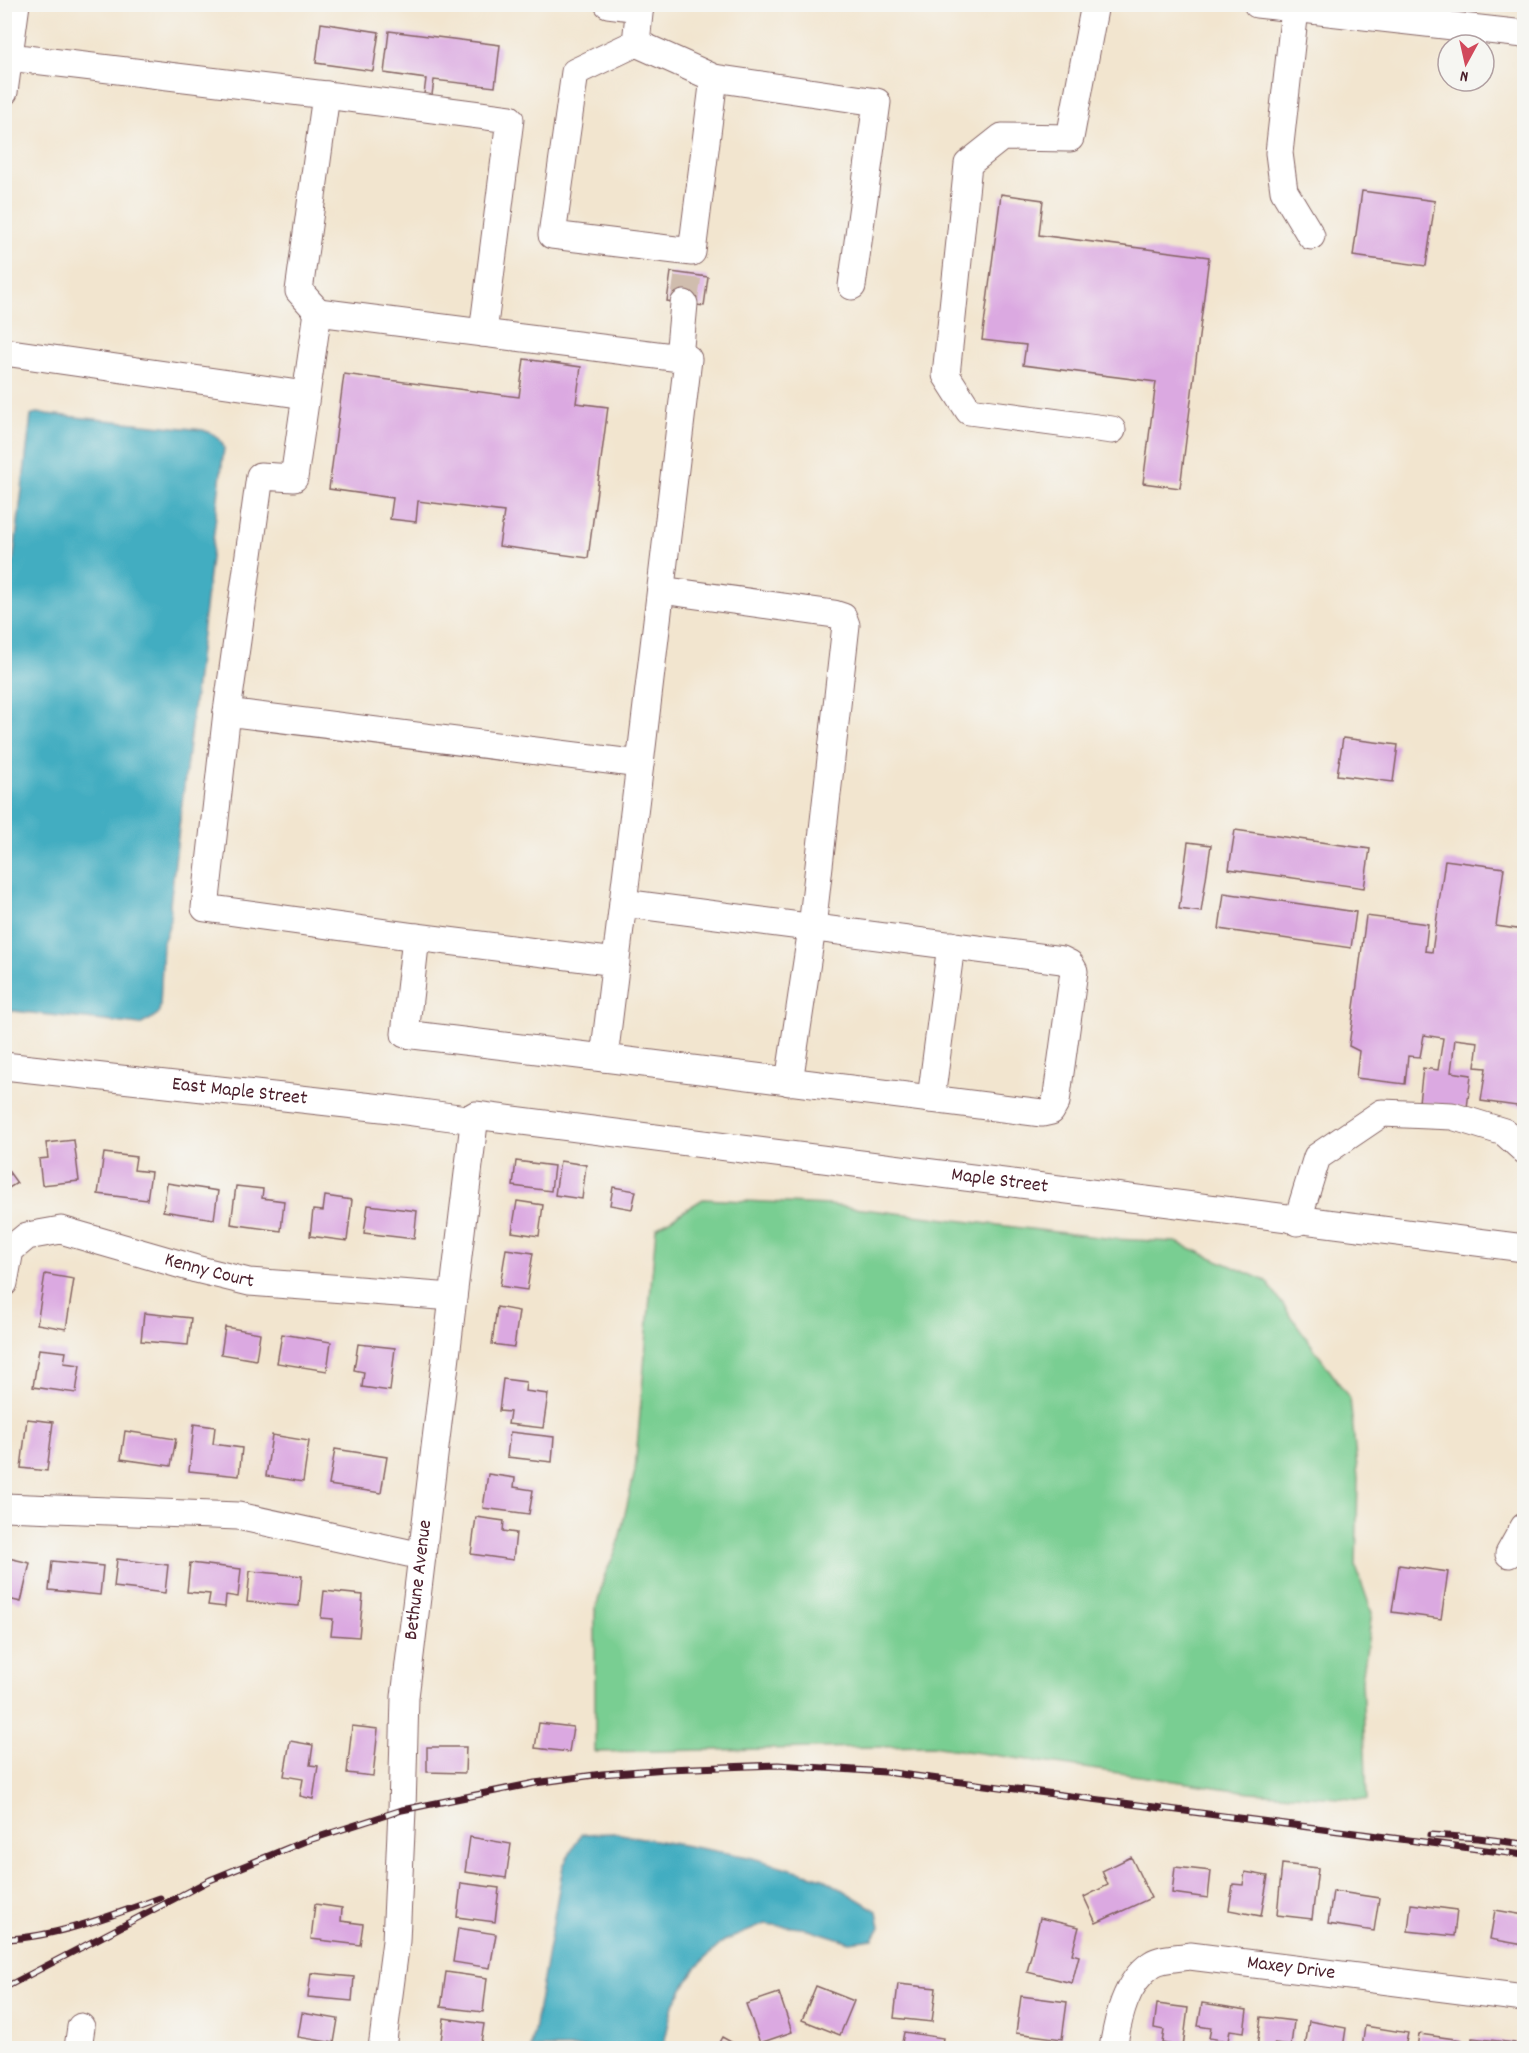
<svg xmlns="http://www.w3.org/2000/svg" width="1529" height="2053" font-family="Dekko,sans-serif">
  <style>
    .green { fill: #79ce92; stroke: #62765e; stroke-width: 1.5 }
    .water { fill: #42adc1; stroke: #466676; stroke-width: 1.5 }
    .building { fill: #dba9e1 }
    .lines { fill: none; stroke-linecap: round; stroke-linejoin: round }
    .minor-tunnel { stroke: #d0bdae; stroke-width: 27; stroke-dasharray: 27 14; stroke-linecap: butt }
    .minor-casing { stroke: #856464; stroke-width: 29 }
    .minor { stroke: #fff; stroke-width: 27 }
    .rail-casing { stroke: #4a1f2b; stroke-width: 7 }
    .rail { stroke: #f6f6f2; stroke-width: 4.5; stroke-dasharray: 14; stroke-linecap: butt }
    .labels { text-anchor: middle; dominant-baseline: central; stroke-width: 4.5; stroke-linejoin: round; paint-order: stroke }
    .street-label { font-size: 20px; fill: #4a1f2b; stroke: #f6f6f2 }
  </style>
  <rect width="100%" height="100%" fill="#f6f6f2"/>
  <filter id="ink" filterUnits="userSpaceOnUse"><feTurbulence type="fractalNoise" baseFrequency=".0167" numOctaves="2"/><feDisplacementMap in="SourceGraphic" scale="12" xChannelSelector="R" yChannelSelector="G"/><feConvolveMatrix kernelMatrix="1 2 1 2 8 2 1 2 1" color-interpolation-filters="sRGB"/></filter>
  <filter id="wash" filterUnits="userSpaceOnUse"><feTurbulence type="fractalNoise" baseFrequency=".008" numOctaves="4" result="noise"/><feDisplacementMap in="SourceGraphic" scale="24" xChannelSelector="R" yChannelSelector="G"/><feGaussianBlur stdDeviation="1.35" result="paint"/><feColorMatrix in="noise" values="0 0 0 0 0 0 0 0 0 0 0 0 0 0 0 0 0 1.4 0 .05"/><feComposite in="paint" operator="in"/></filter>
  <g filter="url(#wash)">
    <rect width="100%" height="100%" fill="#f2e5cf"/>
    <!-- green -->
    <path class="green" d="M 703,1199 L 829,1205 L 1114,1239 L 1176,1242 L 1266,1281 L 1350,1399 L 1358,1478 L 1356,1567 L 1372,1613 L 1362,1680 L 1367,1800 L 1250,1792 L 931,1746 L 595,1752 L 595,1613 L 604,1577 L 617,1548 L 635,1471 L 656,1228 Z"/>
    <!-- water -->
    <path class="water" d="M 36,413 L 203,430 C 214,434 221,437 224,448 L 170,904 C 172,916 168,931 163,942 L 160,1007 L 158,1015 L 140,1025 L 5,1010 L 4,637 L 31,416 Z
      M 615,1833 L 749,1857 L 823,1878 L 877,1911 L 880,1927 L 873,1939 L 850,1942 L 809,1929 L 765,1924 L 724,1941 L 697,1966 L 673,2005 L 663,2048 L 531,2048 L 563,1866 L 581,1834 Z"/>
    <g id="blocks">
      <!-- building -->
      <path class="building" d="M 321,23 L 379,32 L 373,71 L 316,63 Z
        M 389,31 L 500,45 L 495,87 L 434,80 L 432,95 L 424,94 L 426,79 L 384,73 Z
        M 1362,191 L 1435,201 L 1426,266 L 1353,256 Z
        M 1001,194 L 1043,200 L 1039,235 L 1209,257 L 1180,488 L 1143,483 L 1156,382 L 1023,365 L 1026,345 L 982,340 Z
        M 671,272 L 708,277 L 704,306 L 667,301 Z
        M 524,359 L 581,367 L 576,403 L 608,407 L 588,558 L 499,546 L 504,512 L 418,501 L 416,522 L 390,519 L 393,498 L 329,489 L 344,374 L 519,397 Z
        M 1343,738 L 1398,745 L 1393,782 L 1337,775 Z
        M 1235,830 L 1370,849 L 1364,888 L 1229,869 Z
        M 1188,842 L 1211,845 L 1201,912 L 1179,909 Z
        M 1445,860 L 1504,868 L 1496,926 L 1524,930 L 1524,1107 L 1481,1101 L 1486,1068 L 1475,1067 L 1478,1042 L 1455,1039 L 1451,1072 L 1471,1075 L 1467,1108 L 1419,1102 L 1423,1068 L 1438,1070 L 1443,1038 L 1424,1035 L 1420,1057 L 1408,1056 L 1405,1084 L 1356,1078 L 1359,1051 L 1349,1046 L 1366,916 L 1428,924 L 1425,951 L 1432,952 Z
        M 1224,893 L 1356,912 L 1351,948 L 1219,929 Z
        M 74,1140 L 79,1181 L 42,1185 L 39,1159 L 48,1158 L 46,1143 Z
        M 104,1153 L 136,1157 L 134,1170 L 151,1172 L 147,1200 L 98,1194 Z
        M 516,1161 L 554,1166 L 551,1191 L 513,1186 Z
        M 560,1161 L 586,1165 L 582,1199 L 555,1195 Z
        M 4,1165 L 17,1183 L 4,1191 Z
        M 167,1183 L 218,1191 L 214,1219 L 163,1211 Z
        M 236,1186 L 263,1189 L 262,1198 L 284,1201 L 281,1231 L 231,1224 Z
        M 613,1187 L 636,1191 L 632,1209 L 610,1205 Z
        M 325,1196 L 352,1200 L 347,1241 L 310,1236 L 313,1210 L 323,1211 Z
        M 517,1201 L 543,1205 L 539,1236 L 512,1232 Z
        M 368,1205 L 417,1211 L 414,1239 L 364,1233 Z
        M 506,1249 L 533,1253 L 527,1290 L 500,1286 Z
        M 45,1274 L 74,1279 L 66,1329 L 37,1324 Z
        M 497,1307 L 519,1311 L 514,1347 L 492,1344 Z
        M 144,1313 L 191,1318 L 188,1345 L 141,1341 Z
        M 225,1327 L 260,1333 L 256,1360 L 221,1354 Z
        M 282,1334 L 331,1342 L 327,1371 L 277,1363 Z
        M 358,1344 L 395,1348 L 390,1391 L 362,1387 L 364,1372 L 354,1370 Z
        M 39,1349 L 66,1352 L 64,1363 L 80,1365 L 76,1393 L 33,1387 Z
        M 503,1379 L 526,1382 L 525,1391 L 548,1394 L 543,1428 L 508,1424 L 510,1412 L 499,1411 Z
        M 27,1419 L 53,1422 L 47,1471 L 21,1468 Z
        M 194,1424 L 215,1427 L 213,1444 L 242,1448 L 239,1476 L 189,1471 Z
        M 125,1431 L 176,1439 L 171,1466 L 121,1459 Z
        M 510,1432 L 554,1437 L 552,1462 L 507,1457 Z
        M 272,1435 L 309,1441 L 303,1482 L 266,1476 Z
        M 335,1449 L 387,1457 L 381,1493 L 329,1485 Z
        M 488,1474 L 515,1478 L 514,1487 L 533,1490 L 529,1514 L 483,1508 Z
        M 476,1517 L 504,1521 L 503,1531 L 516,1533 L 513,1560 L 471,1554 Z
        M 4,1557 L 30,1563 L 21,1602 L 4,1598 Z
        M 117,1559 L 168,1565 L 165,1593 L 114,1587 Z
        M 52,1561 L 103,1566 L 100,1595 L 49,1590 Z
        M 190,1563 L 241,1569 L 238,1597 L 226,1595 L 225,1607 L 208,1605 L 210,1594 L 187,1592 Z
        M 1399,1565 L 1448,1572 L 1441,1619 L 1392,1612 Z
        M 250,1571 L 302,1576 L 299,1606 L 247,1602 Z
        M 324,1591 L 363,1595 L 359,1637 L 331,1635 L 333,1619 L 321,1618 Z
        M 539,1723 L 573,1727 L 569,1752 L 535,1748 Z
        M 352,1726 L 378,1729 L 373,1776 L 347,1773 Z
        M 290,1741 L 313,1745 L 310,1765 L 318,1766 L 313,1799 L 300,1796 L 303,1779 L 284,1776 Z
        M 427,1747 L 466,1747 L 465,1773 L 427,1772 Z
        M 470,1837 L 511,1844 L 506,1878 L 465,1872 Z
        M 1131,1857 L 1151,1898 L 1096,1923 L 1084,1897 L 1108,1885 L 1102,1871 Z
        M 1282,1864 L 1318,1868 L 1312,1919 L 1277,1915 Z
        M 1175,1867 L 1211,1871 L 1208,1898 L 1172,1893 Z
        M 1245,1872 L 1268,1876 L 1261,1916 L 1229,1910 L 1233,1884 L 1243,1885 Z
        M 461,1883 L 499,1888 L 495,1922 L 457,1917 Z
        M 1333,1891 L 1379,1898 L 1374,1931 L 1328,1924 Z
        M 315,1904 L 342,1908 L 341,1921 L 363,1924 L 360,1945 L 311,1939 Z
        M 1411,1904 L 1457,1910 L 1454,1936 L 1408,1931 Z
        M 1495,1910 L 1524,1915 L 1524,1945 L 1490,1939 Z
        M 1040,1918 L 1079,1927 L 1072,1954 L 1079,1956 L 1072,1983 L 1027,1972 Z
        M 458,1928 L 496,1934 L 490,1968 L 453,1962 Z
        M 446,1972 L 487,1978 L 483,2012 L 441,2007 Z
        M 311,1973 L 354,1977 L 352,2001 L 308,1997 Z
        M 898,1984 L 936,1988 L 932,2022 L 894,2018 Z
        M 816,1986 L 854,2001 L 840,2035 L 802,2020 Z
        M 779,1993 L 792,2032 L 760,2043 L 746,2004 Z
        M 1021,1996 L 1067,2002 L 1062,2039 L 1016,2033 Z
        M 1202,2003 L 1247,2010 L 1244,2032 L 1230,2030 L 1228,2041 L 1209,2038 L 1211,2028 L 1198,2026 Z
        M 1157,2004 L 1188,2008 L 1183,2047 L 1162,2043 L 1164,2030 L 1154,2028 Z
        M 302,2013 L 338,2019 L 334,2043 L 298,2037 Z
        M 1261,2017 L 1294,2021 L 1291,2046 L 1274,2044 L 1273,2048 L 1257,2048 Z
        M 444,2018 L 484,2024 L 480,2048 L 440,2048 Z
        M 1309,2021 L 1346,2028 L 1343,2048 L 1305,2048 Z
        M 1365,2026 L 1408,2033 L 1405,2047 L 1398,2045 L 1397,2048 L 1362,2048 Z
        M 904,2032 L 943,2038 L 941,2048 L 901,2048 Z
        M 1419,2034 L 1462,2040 L 1461,2048 L 1417,2048 Z
        M 722,2037 L 742,2048 L 716,2048 Z
        M 1472,2038 L 1515,2043 L 1515,2048 L 1471,2048 Z
        M 4,2042 L 37,2047 L 37,2048 L 4,2048 Z"/>
    </g>
  </g>
  <g filter="url(#ink)">
    <use href="#blocks" fill-opacity="0" stroke="#856464" stroke-width="1.5"/>
    <g class="lines">
      <!-- minor-tunnel -->
      <path class="minor-tunnel" d="M 684,304 L 688,275"/>
      <!-- minor casing -->
      <g class="minor-casing">
        <g id="minor">
          <path d="M 608,4 L 640,8"/>
          <path d="M 1095,4 L 1070,138 L 1002,137 L 968,164 L 946,375 L 969,411 L 1112,430"/>
          <path d="M 1257,4 L 1524,34"/>
          <path d="M 1295,9 L 1279,153 L 1284,191 L 1311,236"/>
          <path d="M 636,43 L 714,78 L 692,252 L 552,235 L 575,72 Z"/>
          <path d="M 636,43 L 640,4"/>
          <path d="M 9,57 L 326,95 L 299,291 L 318,312"/>
          <path d="M 714,78 L 877,102 L 852,286"/>
          <path d="M 4,92 L 16,4"/>
          <path d="M 326,95 L 510,119 L 483,333"/>
          <path d="M 318,312 L 688,359 L 640,764 L 227,712 L 260,476 L 294,478 Z"/>
          <path d="M 4,352 L 305,395"/>
          <path d="M 679,357 L 684,304"/>
          <path d="M 661,590 L 834,614 L 843,617 L 846,625 L 812,928 L 789,1082"/>
          <path d="M 227,712 L 205,908 L 416,937"/>
          <path d="M 616,962 L 416,937 L 405,1034 L 604,1058 L 640,764"/>
          <path d="M 604,1058 L 1042,1113 L 1051,1111 L 1056,1102 L 1074,971 L 1070,964 L 1062,960 L 623,903"/>
          <path id="s1" d="M 4,1066 L 391,1109 L 474,1120"/>
          <path d="M 931,1099 L 951,945"/>
          <path d="M 1297,1222 L 1317,1157 L 1382,1113 L 1452,1116 L 1504,1132 L 1524,1150"/>
          <path id="s2" d="M 4,1283 L 10,1250 L 27,1236 L 61,1230 L 196,1269 L 249,1282 L 453,1297"/>
          <path d="M 4,1507 L 238,1516 L 422,1556"/>
          <path d="M 1509,1554 L 1524,1527"/>
          <path d="M 78,2048 L 81,2027"/>
          <path id="s3" d="M 382,2048 L 396,1941 L 402,1810 L 405,1697 L 475,1115 L 1524,1248"/>
          <path id="s4" d="M 1113,2048 C 1118,2019 1125,1982 1152,1964 C 1161,1958 1179,1958 1190,1956 L 1524,1998"/>
        </g>
      </g>
      <!-- minor -->
      <use href="#minor" class="minor"/>
      <!-- rail casing -->
      <g class="rail-casing">
        <path id="rail" d="M 1430,1835 L 1478,1838 L 1524,1844
          M 4,1939 C 53,1938 114,1915 160,1898
          M 4,1988 L 210,1880 L 303,1842 L 402,1810 L 535,1783 L 602,1774 L 667,1769 L 778,1765 L 885,1772 L 1524,1855"/>
      </g>
      <!-- rail -->
      <use href="#rail" class="rail"/>
    </g>
  </g>
  <g class="labels">
    <!-- street labels -->
    <g class="street-label">
      <text stroke="none"><textPath href="#s1" startOffset="237">East Maple Street</textPath></text>
      <text stroke="none"><textPath href="#s3" startOffset="1467">Maple Street</textPath></text>
      <text stroke="none"><textPath href="#s2" startOffset="244">Kenny Court</textPath></text>
      <text stroke="none"><textPath href="#s3" startOffset="470">Bethune Avenue</textPath></text>
      <text stroke="none"><textPath href="#s4" startOffset="236">Maxey Drive</textPath></text>
    </g>
  </g>
  <!-- margin -->
  <rect width="1529" height="2053" fill="none" stroke="#f6f6f2" stroke-width="24"/>
  <!-- north arrow -->
  <g transform="translate(1466 63) rotate(188)"><circle r="28" fill="#f6f6f2" stroke="#b1a0a2" stroke-width="1.5"/>
  <path d="M0-4.5L10 22L0 15L-10 22Z" fill="#d1495b"/>
  <text y="-9" font-size="16" font-weight="bold" text-anchor="middle" fill="#4a1f2b">N</text>
  </g>
</svg>
